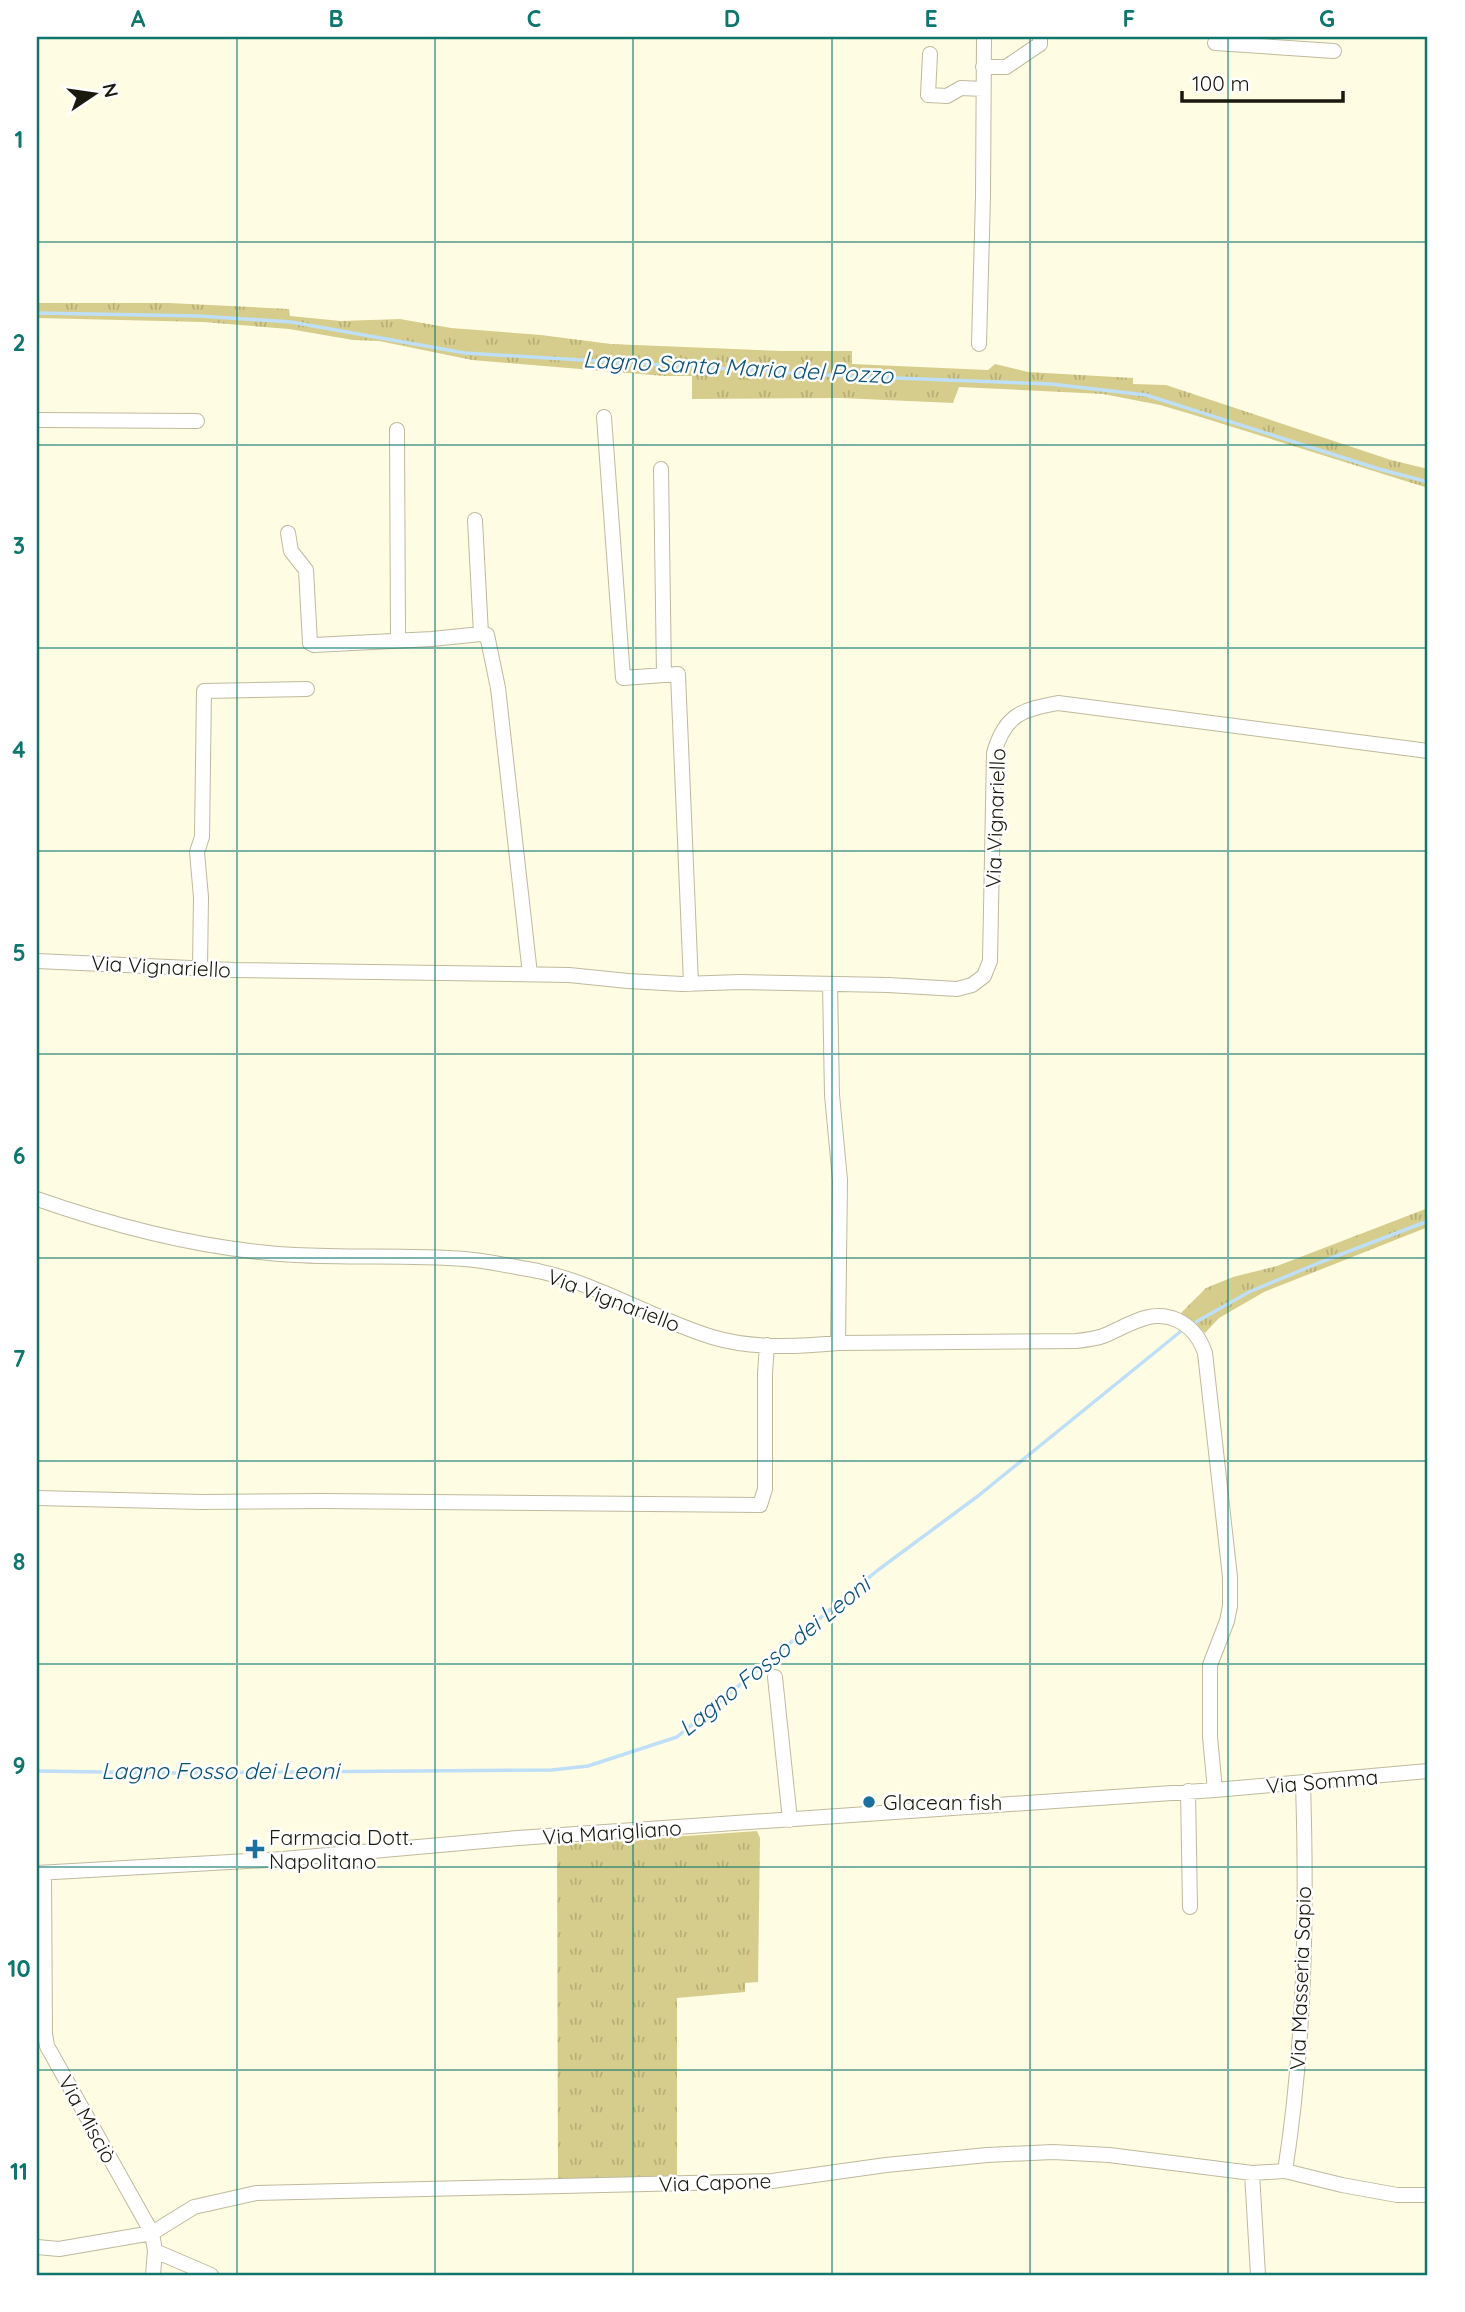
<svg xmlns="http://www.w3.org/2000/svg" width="1465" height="2312" font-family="Quicksand,sans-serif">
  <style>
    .grass { fill: url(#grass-tufts) }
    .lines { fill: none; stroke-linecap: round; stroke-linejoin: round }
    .stream { stroke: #bedff7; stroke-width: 3.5 }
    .minor-casing { stroke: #beba9d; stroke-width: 16 }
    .minor { stroke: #fff; stroke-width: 14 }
    .grid { fill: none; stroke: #0f766e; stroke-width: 2; stroke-opacity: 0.55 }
    .poi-dot { fill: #1b70a0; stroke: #fff; stroke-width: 2.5 }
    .labels { text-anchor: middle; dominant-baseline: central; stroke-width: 5; stroke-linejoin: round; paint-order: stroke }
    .street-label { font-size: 21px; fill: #1a190e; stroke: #fff }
    .poi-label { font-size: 21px; fill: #1a190e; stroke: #fff; text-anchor: start }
    .water-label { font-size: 23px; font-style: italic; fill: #0d5379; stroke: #fff }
    .neatline { fill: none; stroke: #0f766e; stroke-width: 2.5 }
    .grid-label { font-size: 23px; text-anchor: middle; font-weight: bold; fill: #0f766e }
  </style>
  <defs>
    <pattern id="grass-tufts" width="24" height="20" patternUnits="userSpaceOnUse" patternTransform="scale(1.75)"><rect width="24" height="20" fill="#d6cd8c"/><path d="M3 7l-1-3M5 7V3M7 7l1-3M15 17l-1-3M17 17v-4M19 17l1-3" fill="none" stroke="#b7af78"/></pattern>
  </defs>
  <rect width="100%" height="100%" fill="#fffce4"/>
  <!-- grass -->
  <path class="grass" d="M 37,303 L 169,303 L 289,309 L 290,316 L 341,321 L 400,319 L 451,328 L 541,335 L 611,344 L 782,351 L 852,351 L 852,364 L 988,370 L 995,364 L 1028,372 L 1133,378 L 1133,384 L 1166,385 L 1391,460 L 1428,469 L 1428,488 L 1194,415 L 1160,405 L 1103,394 L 959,387 L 953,403 L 841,398 L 692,399 L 692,376 L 664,376 L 472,360 L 379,341 L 353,340 L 289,329 L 203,322 L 37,318 Z
    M 1428,1208 L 1428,1227 L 1264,1292 L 1219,1318 L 1205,1333 L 1189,1318 L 1180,1314 L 1206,1288 L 1233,1277 L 1277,1266 Z
    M 757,1831 L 760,1838 L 758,1982 L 745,1983 L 745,1992 L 677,1998 L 677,2180 L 558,2183 L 557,1845 Z"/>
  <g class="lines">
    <!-- stream -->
    <path class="stream" d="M 37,313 L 199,316 L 291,322 L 465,353 L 844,376 L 1051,384 L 1146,395 L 1379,469 L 1428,482
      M 1196,1322 L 1249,1292 L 1321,1262 L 1428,1221
      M 37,1771 L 169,1773 L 552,1770 L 588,1766 L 677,1737 L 878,1570 L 978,1496 L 1180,1332"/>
    <!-- minor casing -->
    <g class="minor-casing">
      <path id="minor" d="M 1215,43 L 1334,51
        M 930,54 L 928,95 L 947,96 L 961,88 L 983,89
        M 983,67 L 1006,67 L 1040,44 L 1040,37
        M 979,344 L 983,196 L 984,37
        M 604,417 L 623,678 L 678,674 L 691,984
        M 37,420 L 197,421
        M 397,430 L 398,639
        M 661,469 L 664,675
        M 475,520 L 481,634
        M 288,533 L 291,551 L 306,570 L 310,643 L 314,645 L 432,639 L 481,634 L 487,635 L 498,688 L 530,974
        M 37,961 L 234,970 L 569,975 L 628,981 L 682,984 L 740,982 L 888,985 L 957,989 L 972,985 L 984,976 L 990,961 L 994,753 C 1005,714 1022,710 1058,703 L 1428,751
        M 200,968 L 201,897 L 197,852 L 202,837 L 204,691 L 307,689
        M 37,1199 C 120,1228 206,1250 295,1255 C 352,1258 408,1255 465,1259 C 489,1261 514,1267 538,1271 C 599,1284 653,1319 712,1337 C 752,1349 797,1347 838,1343 L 840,1180 L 832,1095 L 830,984
        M 838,1343 L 1076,1341 C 1086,1340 1095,1339 1103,1336 C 1128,1326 1150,1308 1177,1320 C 1192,1327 1200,1338 1205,1353 L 1230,1577 L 1230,1606 L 1227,1621 L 1210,1665 L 1210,1737 L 1215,1790
        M 37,1498 L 202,1502 L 324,1501 L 760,1505 L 765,1489 L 765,1373 L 767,1345
        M 775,1677 L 790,1820
        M 1188,1791 L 1190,1907
        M 37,1873 L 283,1859 L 518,1838 L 1215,1790 L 1428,1771
        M 44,1873 L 45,2034 L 47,2046 L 152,2233 L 155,2251 L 153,2275
        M 1285,2171 C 1305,2043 1307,1912 1303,1783
        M 1252,2173 L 1258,2275
        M 37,2247 L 59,2249 L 152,2233 L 194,2207 L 256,2193 L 772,2181 L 886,2165 L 987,2155 L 1053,2152 L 1109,2155 L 1252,2173 L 1285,2171 L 1342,2185 L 1397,2195 L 1428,2195
        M 155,2251 L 211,2275"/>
    </g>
    <!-- minor -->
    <use href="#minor" class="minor"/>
  </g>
  <!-- grid -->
  <path class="grid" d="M 237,37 L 237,2275M 435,37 L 435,2275M 633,37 L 633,2275M 832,37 L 832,2275M 1030,37 L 1030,2275M 1228,37 L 1228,2275M 37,242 L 1428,242M 37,445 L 1428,445M 37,648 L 1428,648M 37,851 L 1428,851M 37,1054 L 1428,1054M 37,1258 L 1428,1258M 37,1461 L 1428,1461M 37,1664 L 1428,1664M 37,1867 L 1428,1867M 37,2070 L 1428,2070"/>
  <!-- markers -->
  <g class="poi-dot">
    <circle cx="869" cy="1802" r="7"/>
    <path d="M251.5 1838.5h7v7h7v7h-7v7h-7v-7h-7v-7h7z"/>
  </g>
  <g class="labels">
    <!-- street labels -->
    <g class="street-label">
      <text transform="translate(995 818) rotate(-88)">Via Vignariello</text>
      <text transform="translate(161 966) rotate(3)">Via Vignariello</text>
      <text transform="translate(614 1300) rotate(21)">Via Vignariello</text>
      <text transform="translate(1322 1781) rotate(-5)">Via Somma</text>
      <text transform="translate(612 1832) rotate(-4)">Via Marigliano</text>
      <text transform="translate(1300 1978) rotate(-88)">Via Masseria Sapio</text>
      <text transform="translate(88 2119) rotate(61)">Via Misciò</text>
      <text transform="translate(715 2182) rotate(-2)">Via Capone</text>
    </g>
    <!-- poi labels -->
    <g class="poi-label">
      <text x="883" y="1802">Glacean fish</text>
      <text x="269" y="1837">Farmacia Dott.<tspan x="269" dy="24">Napolitano</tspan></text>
    </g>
    <!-- water labels -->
    <g class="water-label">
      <text transform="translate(738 367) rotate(3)">Lagno Santa Maria del Pozzo</text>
      <text transform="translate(774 1656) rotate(-39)">Lagno Fosso dei Leoni</text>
      <text x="220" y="1770">Lagno Fosso dei Leoni</text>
    </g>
  </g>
  <!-- border -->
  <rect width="1465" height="2312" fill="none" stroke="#ffffff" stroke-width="77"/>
  <!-- north arrow -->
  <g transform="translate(94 94) rotate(77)" stroke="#ffffff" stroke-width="5" paint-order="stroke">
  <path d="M0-5L12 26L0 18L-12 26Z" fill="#1a190e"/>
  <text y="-10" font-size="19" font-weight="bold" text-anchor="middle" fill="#1a190e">N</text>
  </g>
  <!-- scale -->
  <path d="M1182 91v10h161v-10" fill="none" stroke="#1a190e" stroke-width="3.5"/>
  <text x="1192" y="91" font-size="21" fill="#1a190e" stroke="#ffffff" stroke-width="5" paint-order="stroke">100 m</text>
  <rect x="38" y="38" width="1388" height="2236" class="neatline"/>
  <g class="grid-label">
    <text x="138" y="27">A</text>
    <text x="336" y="27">B</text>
    <text x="534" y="27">C</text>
    <text x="732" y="27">D</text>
    <text x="931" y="27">E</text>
    <text x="1129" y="27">F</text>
    <text x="1327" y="27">G</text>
    <text x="19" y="148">1</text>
    <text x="19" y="351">2</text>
    <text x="19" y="554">3</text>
    <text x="19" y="758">4</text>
    <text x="19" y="961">5</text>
    <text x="19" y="1164">6</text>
    <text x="19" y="1367">7</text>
    <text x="19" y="1570">8</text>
    <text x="19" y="1774">9</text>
    <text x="19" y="1977">10</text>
    <text x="19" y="2180">11</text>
  </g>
</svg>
